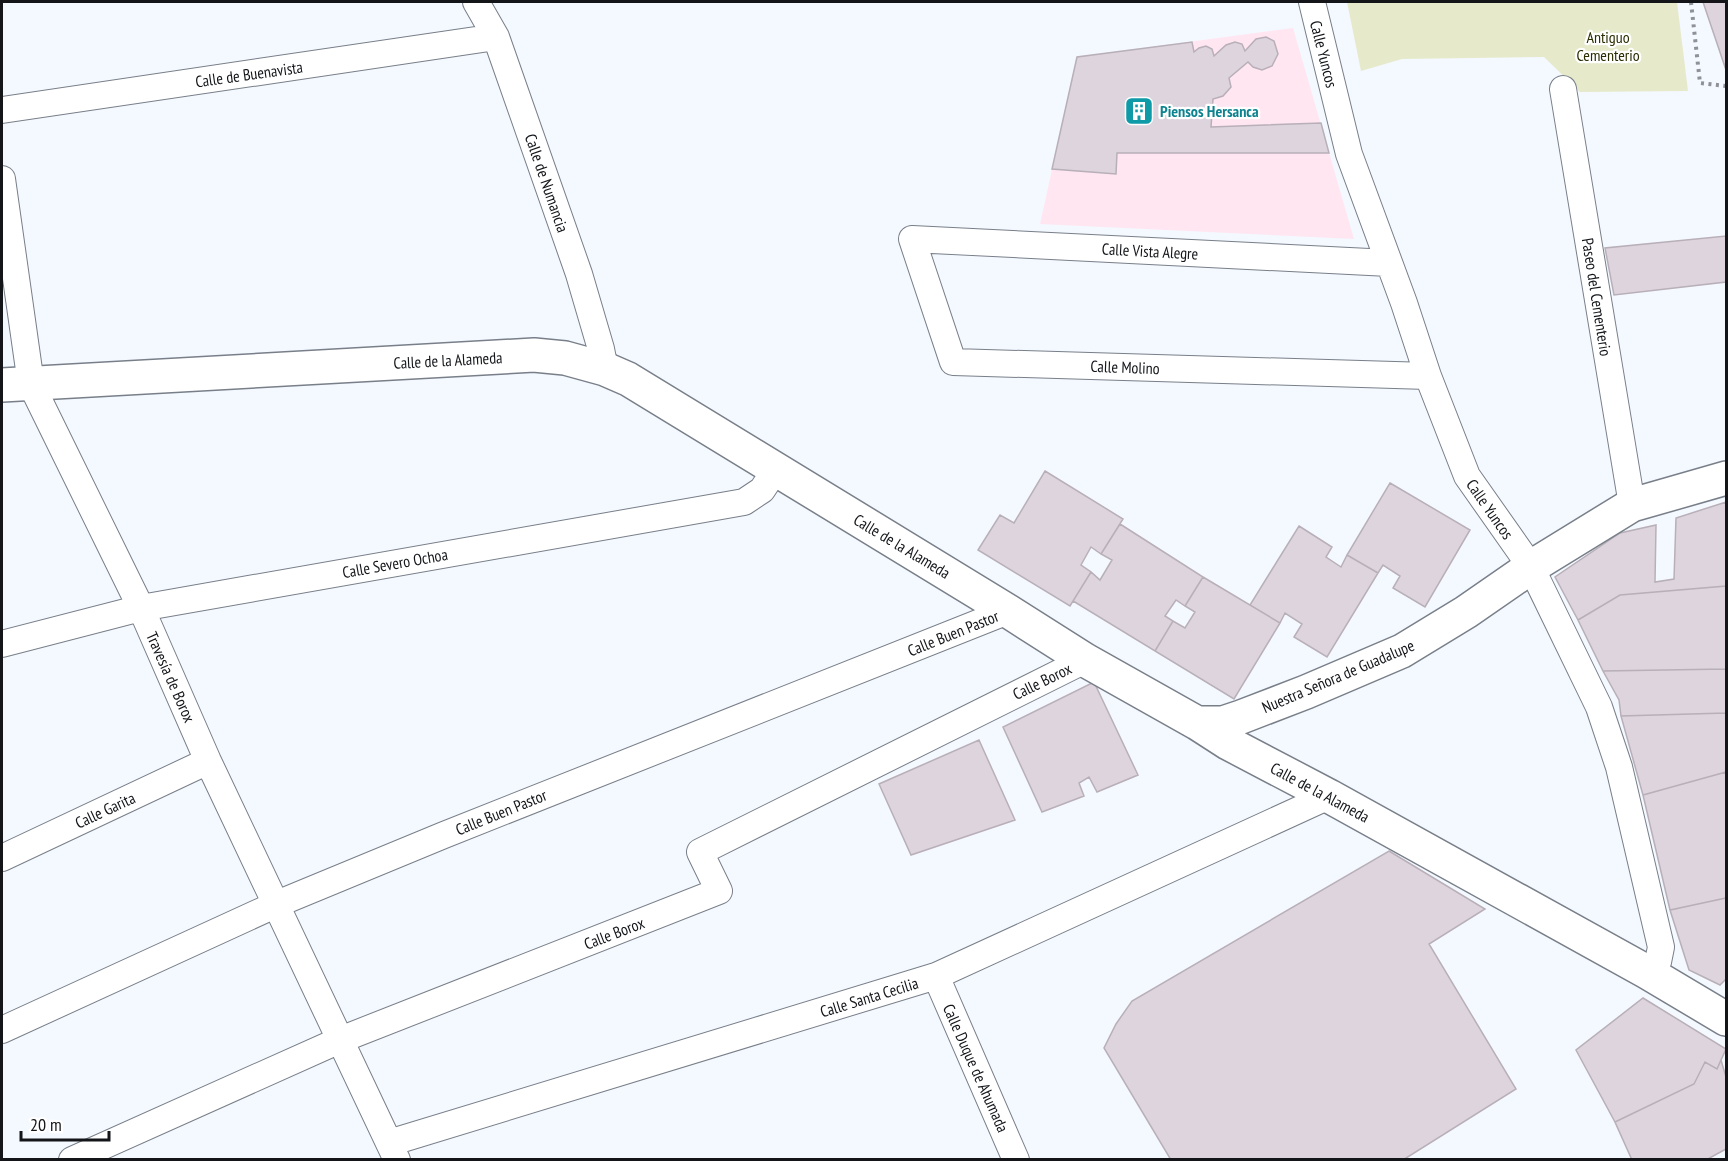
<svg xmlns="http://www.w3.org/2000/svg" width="1728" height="1161" font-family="'PT Sans Narrow',sans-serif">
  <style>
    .industrial { fill: #ffe6f1 }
    .green { fill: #e6eacb }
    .building { fill: #ddd4de; stroke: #b8afb8; stroke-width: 1.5 }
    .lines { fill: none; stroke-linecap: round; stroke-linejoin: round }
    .street-casing { stroke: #787f89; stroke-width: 28 }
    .secondary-casing { stroke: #787f89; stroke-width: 36 }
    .path { stroke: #8e9197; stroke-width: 4; stroke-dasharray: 3 4.5; stroke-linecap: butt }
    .street { stroke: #fff; stroke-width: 26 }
    .secondary { stroke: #fff; stroke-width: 33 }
    .labels { text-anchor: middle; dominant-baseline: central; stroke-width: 4.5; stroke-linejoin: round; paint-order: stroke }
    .park-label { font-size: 16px; fill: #2a2d00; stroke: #fff }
    .street-label { font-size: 16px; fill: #131519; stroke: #fff }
    .culture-label { font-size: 16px; font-weight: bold; fill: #0d838f; stroke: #fff; text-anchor: start }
  </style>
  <rect width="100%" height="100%" fill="#f4f8ff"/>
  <!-- industrial -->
  <path class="industrial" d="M 1293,28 L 1354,239 L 1040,224 L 1077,57 Z"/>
  <!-- green -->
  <path class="green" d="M 1347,2 L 1677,2 L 1688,91 L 1580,92 L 1544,57 L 1402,59 L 1361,71 Z"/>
  <!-- building -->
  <path class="building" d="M 1703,2 L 1726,2 L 1726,70 Z
    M 1266,37 L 1274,41 L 1278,54 L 1272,66 L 1262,70 L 1253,67 L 1248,62 L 1229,78 L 1231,87 L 1223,96 L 1213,99 L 1211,127 L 1321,123 L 1329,153 L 1117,153 L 1116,174 L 1052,169 L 1077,57 L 1192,42 L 1194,52 L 1199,48 L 1206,46 L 1212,49 L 1214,56 L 1226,45 L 1235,42 L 1242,44 L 1245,51 L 1256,39 Z
    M 1726,236 L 1726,282 L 1614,295 L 1605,248 Z
    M 1045,471 L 1123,519 L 1101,554 L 1091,547 L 1081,565 L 1091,572 L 1070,606 L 978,550 L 1000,515 L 1014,523 Z
    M 1390,483 L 1470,530 L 1425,607 L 1393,588 L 1400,576 L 1383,565 L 1378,573 L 1347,555 Z
    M 1726,502 L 1726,586 L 1620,595 L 1578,620 L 1555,577 L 1620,533 L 1656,525 L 1655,582 L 1674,579 L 1676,518 Z
    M 1120,524 L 1203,577 L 1185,606 L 1176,600 L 1165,616 L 1173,621 L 1155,651 L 1073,601 L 1091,572 L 1100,580 L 1112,560 L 1101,554 Z
    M 1299,526 L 1332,547 L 1326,557 L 1341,567 L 1347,555 L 1378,573 L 1327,657 L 1294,637 L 1302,624 L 1285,613 L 1280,623 L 1250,605 Z
    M 1203,577 L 1280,623 L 1234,699 L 1155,651 L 1173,621 L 1185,628 L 1195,612 L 1185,606 Z
    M 1726,586 L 1726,669 L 1603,671 L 1578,620 L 1620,595 Z
    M 1726,669 L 1726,713 L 1621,716 L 1619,700 L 1603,671 Z
    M 1094,682 L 1138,775 L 1097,792 L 1089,777 L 1079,783 L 1084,796 L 1042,812 L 1003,727 Z
    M 1726,713 L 1726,772 L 1643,795 L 1621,716 Z
    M 979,740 L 1015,820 L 911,855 L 879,784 Z
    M 1726,772 L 1726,898 L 1670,910 L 1643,795 Z
    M 1389,851 L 1485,909 L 1429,944 L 1516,1089 L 1403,1160 L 1171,1160 L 1104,1048 L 1116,1024 L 1132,1001 Z
    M 1726,898 L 1726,979 L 1720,985 L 1689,970 L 1670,910 Z
    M 1643,998 L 1726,1049 L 1717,1069 L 1705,1062 L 1694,1084 L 1615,1122 L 1576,1050 Z
    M 1721,1060 L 1726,1077 L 1726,1149 L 1706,1160 L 1632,1160 L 1615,1122 L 1694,1084 L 1705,1062 L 1717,1069 Z"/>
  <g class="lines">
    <!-- street casing -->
    <g class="street-casing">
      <path id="street" d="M 476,2 L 496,37 L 579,274 L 601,349 L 605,369
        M 1312,2 L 1349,154 L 1404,303 L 1428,376 L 1467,476 L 1531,567 L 1599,707 L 1619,767 L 1661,947 L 1658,962 L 1647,972
        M 1563,89 L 1632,505
        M 2,110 L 496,37
        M 2,179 L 31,384 L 141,608 L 208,761 L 397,1160
        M 1389,263 L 912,239 L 953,362 L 1428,376
        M 2,644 L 141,608 L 744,502 L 762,490 L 776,469
        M 2,858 L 208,761
        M 936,976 L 1016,1160
        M 2,1030 L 277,904 L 444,835 L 1008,611
        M 389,1143 L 936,976 L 1329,796
        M 72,1160 L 340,1040 L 719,891 L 700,852 L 1085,660"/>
    </g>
    <!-- secondary casing -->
    <g class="secondary-casing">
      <path id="secondary" d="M 2,385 L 534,355 L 565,358 L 605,369 L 628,379 L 1008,611 L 1085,660 L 1197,723 L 1228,743 L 1329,796 L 1647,972 L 1726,1019
        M 1197,723 L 1223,723 L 1241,717 L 1306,692 L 1402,651 L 1466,612 L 1531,567 L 1632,505 L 1726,478"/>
    </g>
    <!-- path -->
    <path class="path" d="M 1691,2 L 1700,83 L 1726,86"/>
    <!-- street -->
    <use href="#street" class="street"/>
    <!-- secondary -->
    <use href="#secondary" class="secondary"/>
  </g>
  <!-- icons -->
  <defs>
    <g id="building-square" transform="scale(1.5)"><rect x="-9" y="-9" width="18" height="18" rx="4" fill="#0f9aa8" stroke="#fff"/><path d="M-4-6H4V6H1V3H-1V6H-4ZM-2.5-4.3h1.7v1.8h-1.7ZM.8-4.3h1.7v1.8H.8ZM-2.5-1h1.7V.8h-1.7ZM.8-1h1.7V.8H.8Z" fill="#fff"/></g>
  </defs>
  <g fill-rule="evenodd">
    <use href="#building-square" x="1139" y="111"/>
  </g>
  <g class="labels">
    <!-- park labels -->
    <g class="park-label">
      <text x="1608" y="37">Antiguo<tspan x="1608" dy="18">Cementerio</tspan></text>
    </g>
    <!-- street labels -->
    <g class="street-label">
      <text transform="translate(1324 54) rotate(76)">Calle Yuncos</text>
      <text transform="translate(249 74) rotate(-8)">Calle de Buenavista</text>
      <text transform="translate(547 183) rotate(71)">Calle de Numancia</text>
      <text transform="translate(1150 251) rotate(3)">Calle Vista Alegre</text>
      <text transform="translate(1597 297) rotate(81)">Paseo del Cementerio</text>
      <text transform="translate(448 360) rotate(-3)">Calle de la Alameda</text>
      <text transform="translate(1125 367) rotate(2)">Calle Molino</text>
      <text transform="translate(1490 509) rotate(55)">Calle Yuncos</text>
      <text transform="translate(902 546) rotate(31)">Calle de la Alameda</text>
      <text transform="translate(395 563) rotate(-10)">Calle Severo Ochoa</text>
      <text transform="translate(953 633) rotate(-22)">Calle Buen Pastor</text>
      <text transform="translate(1338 676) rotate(-23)">Nuestra Señora de Guadalupe</text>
      <text transform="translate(171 677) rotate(66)">Travesía de Borox</text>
      <text transform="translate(1042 681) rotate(-26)">Calle Borox</text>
      <text transform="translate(1320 792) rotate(28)">Calle de la Alameda</text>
      <text transform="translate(105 810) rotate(-25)">Calle Garita</text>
      <text transform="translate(501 812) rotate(-22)">Calle Buen Pastor</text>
      <text transform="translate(614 933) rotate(-21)">Calle Borox</text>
      <text transform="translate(869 997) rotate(-17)">Calle Santa Cecilia</text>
      <text transform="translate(976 1068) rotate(66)">Calle Duque de Ahumada</text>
    </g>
    <!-- culture labels -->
    <g class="culture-label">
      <text x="1160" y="111">Piensos Hersanca</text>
    </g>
  </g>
  <!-- border -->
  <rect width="1728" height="1161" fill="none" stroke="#131519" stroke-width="6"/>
  <!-- scale -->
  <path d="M21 1131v9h88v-9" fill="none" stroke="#131519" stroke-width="3"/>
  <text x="30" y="1131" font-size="18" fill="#131519" stroke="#ffffff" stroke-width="4.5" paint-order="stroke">20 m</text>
</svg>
